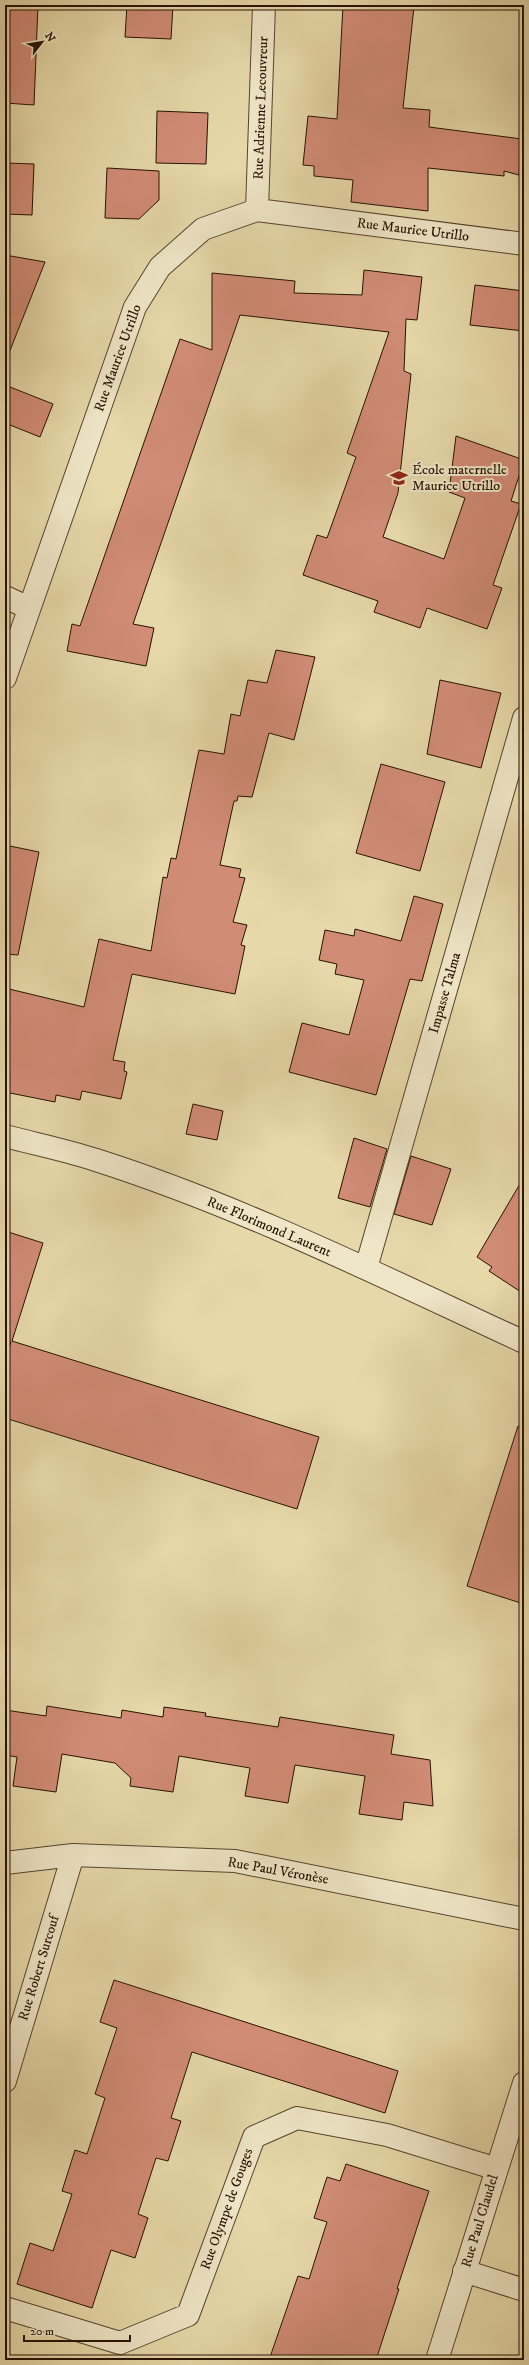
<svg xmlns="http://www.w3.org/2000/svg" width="529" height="2365" font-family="'IM FELL DW Pica',serif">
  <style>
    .building { fill: #d18c76; stroke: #271102 }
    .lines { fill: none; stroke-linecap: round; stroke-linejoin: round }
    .street-casing { stroke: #57432c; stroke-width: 24 }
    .street { stroke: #efe6c7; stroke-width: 22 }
    .labels { text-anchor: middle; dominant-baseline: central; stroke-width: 4; stroke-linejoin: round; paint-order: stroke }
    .street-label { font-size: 14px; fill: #271102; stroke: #efe6c7 }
    .poi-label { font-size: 14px; fill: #271102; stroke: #efe6c7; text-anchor: start }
  </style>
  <rect width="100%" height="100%" fill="#e6d8a9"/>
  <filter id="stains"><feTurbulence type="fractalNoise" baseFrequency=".005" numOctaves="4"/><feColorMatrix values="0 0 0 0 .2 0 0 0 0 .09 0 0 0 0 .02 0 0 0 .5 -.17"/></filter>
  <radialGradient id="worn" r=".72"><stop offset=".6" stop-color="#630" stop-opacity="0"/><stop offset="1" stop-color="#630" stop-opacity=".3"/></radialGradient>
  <!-- building -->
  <path class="building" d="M 5,5 L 38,5 L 34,105 L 5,103 Z
    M 127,5 L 173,5 L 171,39 L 125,37 Z
    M 343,5 L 412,5 L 414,7 L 403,108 L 430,110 L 429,127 L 522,139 L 519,175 L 504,171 L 504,176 L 428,168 L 428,211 L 351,202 L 353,180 L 314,176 L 314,166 L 303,165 L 308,116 L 337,119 Z
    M 157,111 L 208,113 L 206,164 L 156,163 Z
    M 5,163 L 34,164 L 32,215 L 5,214 Z
    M 107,168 L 159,171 L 159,200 L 139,219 L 105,218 Z
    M 5,255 L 45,262 L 7,358 L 5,357 Z
    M 364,270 L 422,277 L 417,320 L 406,319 L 404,371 L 411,374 L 398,493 L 383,537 L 444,559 L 465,498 L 449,492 L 456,436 L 524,460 L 511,501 L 521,504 L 493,585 L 502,588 L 487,629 L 427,608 L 420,628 L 374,612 L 378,601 L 303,575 L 317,535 L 327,538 L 356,457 L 347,453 L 389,332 L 240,315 L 133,624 L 154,628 L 146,666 L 67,651 L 72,624 L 80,626 L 180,339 L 212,350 L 212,273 L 295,281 L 294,293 L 362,295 Z
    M 475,285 L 524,291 L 524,331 L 470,325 Z
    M 5,385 L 53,404 L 40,437 L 5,423 Z
    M 276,650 L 315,657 L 294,740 L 269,733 L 252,797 L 238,796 L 237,801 L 234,801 L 220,865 L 241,869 L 239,877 L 245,878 L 233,922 L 247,925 L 241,945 L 245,946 L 235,994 L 132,974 L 113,1060 L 125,1062 L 124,1071 L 127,1072 L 121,1099 L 82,1091 L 80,1100 L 56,1095 L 55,1102 L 5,1092 L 5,988 L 84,1007 L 99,939 L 151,951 L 163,877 L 167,878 L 171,858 L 176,859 L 199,750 L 224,754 L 231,714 L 240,716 L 248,680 L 267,683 Z
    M 440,680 L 501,693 L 481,768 L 427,754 Z
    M 381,764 L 445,782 L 420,871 L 356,853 Z
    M 5,845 L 39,852 L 18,955 L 5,954 Z
    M 414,896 L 443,904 L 422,981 L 410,979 L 376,1095 L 289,1072 L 302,1023 L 349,1035 L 364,980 L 335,974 L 337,964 L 319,960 L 325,930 L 354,936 L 355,929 L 401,941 Z
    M 193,1104 L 223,1111 L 217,1140 L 186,1134 Z
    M 354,1138 L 387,1149 L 370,1207 L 338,1198 Z
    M 411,1156 L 451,1169 L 432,1225 L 394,1214 Z
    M 524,1177 L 524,1294 L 489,1271 L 492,1267 L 477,1257 Z
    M 5,1231 L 43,1243 L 12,1341 L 319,1437 L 297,1509 L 5,1418 L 5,1361 L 11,1342 L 5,1341 Z
    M 518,1426 L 524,1427 L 524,1604 L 467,1586 Z
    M 47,1706 L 121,1718 L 122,1710 L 163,1717 L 164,1707 L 206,1713 L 205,1716 L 278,1727 L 280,1717 L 394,1735 L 391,1754 L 430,1760 L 433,1806 L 404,1802 L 402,1820 L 359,1814 L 365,1776 L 295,1765 L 288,1803 L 245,1796 L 250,1768 L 179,1756 L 173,1792 L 130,1786 L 131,1778 L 115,1763 L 62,1754 L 56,1792 L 13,1786 L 17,1757 L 5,1755 L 5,1710 L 46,1716 Z
    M 114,1980 L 398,2071 L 385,2113 L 192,2052 L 171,2118 L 181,2121 L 168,2161 L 156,2158 L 138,2214 L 148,2218 L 135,2258 L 111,2250 L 92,2308 L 17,2284 L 30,2243 L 53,2251 L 72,2194 L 62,2191 L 75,2150 L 87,2154 L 105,2098 L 95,2094 L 117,2028 L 100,2022 Z
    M 346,2164 L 429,2191 L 397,2289 L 399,2289 L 376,2360 L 269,2360 L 298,2276 L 309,2279 L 327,2222 L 314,2218 L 327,2177 L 340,2181 Z"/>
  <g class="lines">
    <!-- street casing -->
    <g class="street-casing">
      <path id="street" d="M 257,210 L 264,5
        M 5,597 L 29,608
        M 5,678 L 135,307 L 160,267 L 203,229 L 257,210 L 524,244
        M 5,1136 C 35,1144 66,1150 96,1160 C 243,1207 383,1277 524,1342
        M 366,1268 L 524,718
        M 5,1863 L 73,1855 L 235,1861 L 524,1919
        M 5,2081 L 73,1855
        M 464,2271 L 524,2290
        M 5,2308 L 120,2343 L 188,2315 L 254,2137 L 297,2118 L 387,2135 L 497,2169
        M 437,2360 L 524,2083"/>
    </g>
    <!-- street -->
    <use href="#street" class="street"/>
  </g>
  <!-- icons -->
  <defs>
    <g id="school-bare" transform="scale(1.38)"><path d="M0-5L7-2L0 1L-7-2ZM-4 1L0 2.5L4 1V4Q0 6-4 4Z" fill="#8f2418" stroke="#efe6c7" stroke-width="2.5" paint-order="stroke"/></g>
  </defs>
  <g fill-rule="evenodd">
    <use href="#school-bare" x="399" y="478"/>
  </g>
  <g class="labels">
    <!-- street labels -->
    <g class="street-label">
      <text transform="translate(261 108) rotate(-88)">Rue Adrienne Lecouvreur</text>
      <text transform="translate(413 230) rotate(7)">Rue Maurice Utrillo</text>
      <text transform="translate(118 358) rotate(-70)">Rue Maurice Utrillo</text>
      <text transform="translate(445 993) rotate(-74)">Impasse Talma</text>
      <text transform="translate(269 1227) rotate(23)">Rue Florimond Laurent</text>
      <text transform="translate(278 1871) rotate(10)">Rue Paul Véronèse</text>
      <text transform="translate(39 1968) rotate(-73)">Rue Robert Surcouf</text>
      <text transform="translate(227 2209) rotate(-70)">Rue Olympe de Gouges</text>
      <text transform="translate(480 2221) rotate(-73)">Rue Paul Claudel</text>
    </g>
    <!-- poi labels -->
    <g class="poi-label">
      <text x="412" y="470">École maternelle<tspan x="412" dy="16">Maurice Utrillo</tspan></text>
    </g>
  </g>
  <!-- margin -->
  <rect width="529" height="2365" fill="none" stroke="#e6d8a9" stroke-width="20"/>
  <rect x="6" y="6" width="517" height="2353" fill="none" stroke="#271102" stroke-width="2"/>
  <rect x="10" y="10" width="509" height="2345" fill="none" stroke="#271102"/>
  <!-- north arrow -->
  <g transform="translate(42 42) rotate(59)" stroke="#efe6c7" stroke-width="3" paint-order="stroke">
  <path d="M0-3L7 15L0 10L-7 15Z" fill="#271102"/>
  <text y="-6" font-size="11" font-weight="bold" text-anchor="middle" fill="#271102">N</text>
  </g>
  <!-- scale -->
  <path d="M24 2335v6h106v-6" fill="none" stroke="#271102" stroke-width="2"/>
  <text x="30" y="2335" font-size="12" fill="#271102" stroke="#efe6c7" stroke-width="3" paint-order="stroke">20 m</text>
  <rect width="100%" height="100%" filter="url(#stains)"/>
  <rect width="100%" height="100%" fill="url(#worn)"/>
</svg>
